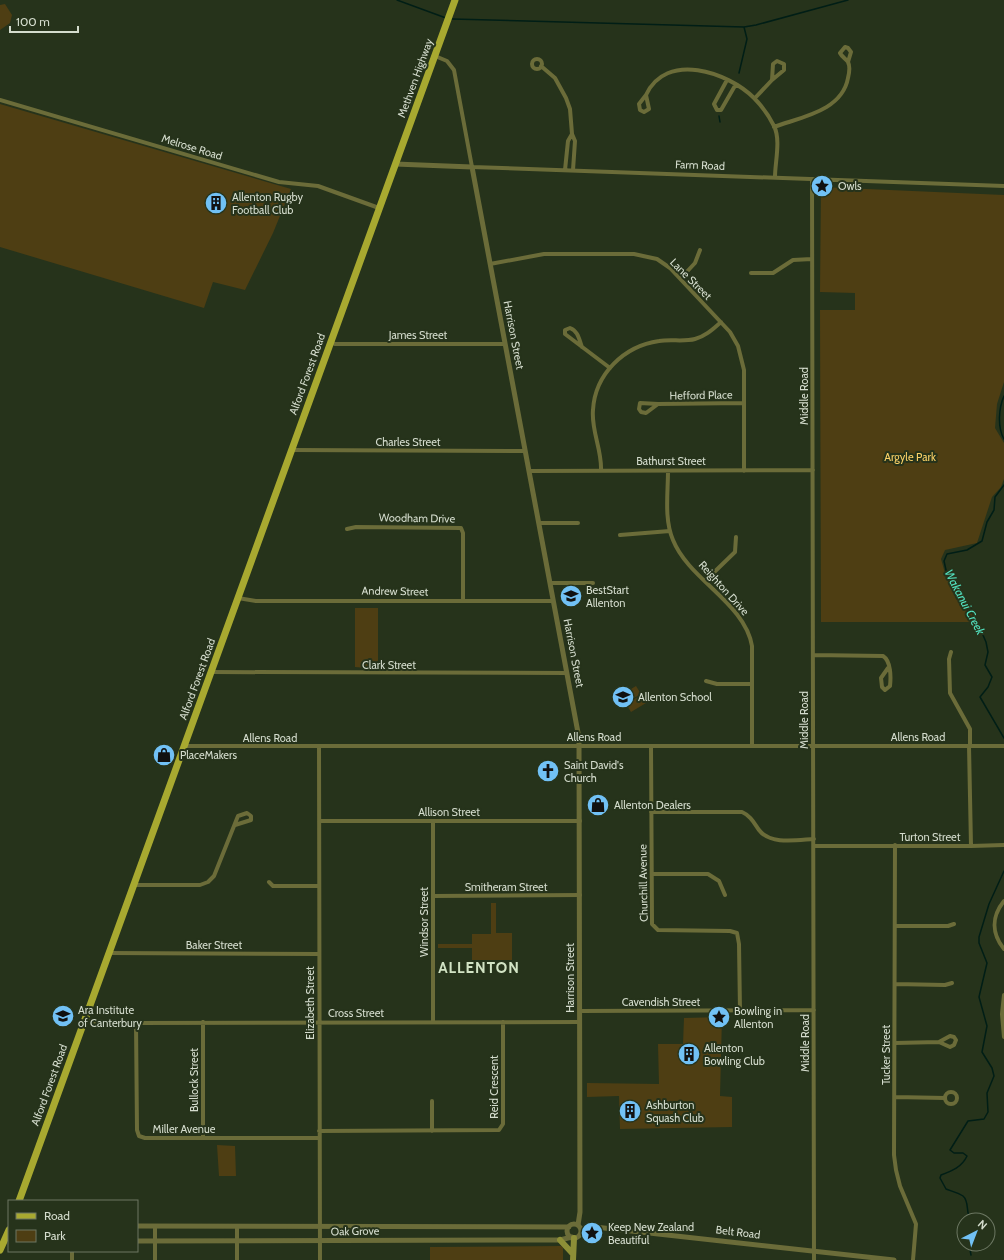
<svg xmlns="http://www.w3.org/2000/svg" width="1004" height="1260" font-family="Cabin,sans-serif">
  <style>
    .green { fill: #4e3e13 }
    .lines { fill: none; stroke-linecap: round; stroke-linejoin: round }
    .stream { stroke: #001e16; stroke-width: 1.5 }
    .minor { stroke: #6b6c39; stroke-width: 4 }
    .tertiary { stroke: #6b6c39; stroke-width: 5 }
    .secondary { stroke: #8d8f37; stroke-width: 6 }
    .primary { stroke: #a8a930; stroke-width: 7 }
    .labels { text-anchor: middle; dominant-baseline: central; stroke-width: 4; stroke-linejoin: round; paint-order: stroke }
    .street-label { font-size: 11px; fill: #d4dccd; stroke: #26331b }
    .poi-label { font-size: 11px; fill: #d4dccd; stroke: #26331b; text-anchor: start }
    .park-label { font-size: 11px; fill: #f9d066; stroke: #26331b }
    .water-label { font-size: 12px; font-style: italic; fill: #53e2c0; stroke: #26331b }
    .district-label { font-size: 15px; font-weight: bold; letter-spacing: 1px; fill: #d2e3c4; stroke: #26331b }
  </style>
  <rect width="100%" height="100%" fill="#26331b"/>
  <!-- green -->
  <path class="green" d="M 5,4 L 12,15 L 10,23 L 0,30 L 0,5 Z
    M 0,104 L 291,189 L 273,233 L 245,290 L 213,282 L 204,308 L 0,247 Z
    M 821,187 L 1004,195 L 1004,382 L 997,404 L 995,428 L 1004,443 L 1004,479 L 1001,487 L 992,497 L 977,543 L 945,550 L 941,559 L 945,573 L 977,622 L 821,622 L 820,310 L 855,310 L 855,293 L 820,292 Z
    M 355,608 L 378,608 L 378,669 L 355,667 Z
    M 636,686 L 641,694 L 625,703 L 621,695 Z
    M 641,695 L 646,703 L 631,712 L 626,704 Z
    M 491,903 L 496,903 L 496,933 L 512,933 L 512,960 L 472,960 L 472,948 L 438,948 L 438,944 L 472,944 L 472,934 L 491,934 Z
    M 722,1017 L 720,1096 L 732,1097 L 732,1127 L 620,1129 L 619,1096 L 587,1097 L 587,1083 L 659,1084 L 658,1044 L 683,1044 L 684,1018 Z
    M 217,1145 L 235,1146 L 236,1176 L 219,1176 Z
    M 561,1246 L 563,1248 L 563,1260 L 430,1260 L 430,1247 Z"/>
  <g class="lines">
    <!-- stream -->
    <path class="stream" d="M 397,0 L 446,18
      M 452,19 L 744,27 L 756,25 L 848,0
      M 739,73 L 747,39 L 744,27
      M 719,116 L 720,122
      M 1004,396 C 999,407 997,427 1004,439
      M 1004,485 L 995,497 L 994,510 L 987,522 L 982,541 L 967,550 L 947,554 L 944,561 L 946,570 L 972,610 L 986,642 L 988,652 L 985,665 L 992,677 L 988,687 L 980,697 L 1004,738
      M 971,1220 C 965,1213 970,1202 963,1196 C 959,1193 951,1191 946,1189 L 940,1178 L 941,1175 C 952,1171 962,1167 967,1156 L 963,1153 L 954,1153 L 950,1150 L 968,1121 L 984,1119 L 988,1112 L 987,1093 L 994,1076 L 992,1068 L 982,1052 L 987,1026 L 979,997 L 987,963 L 979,943 L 979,937 L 989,904 L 1004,871
      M 969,1244 L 971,1255"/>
    <!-- minor -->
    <path class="minor" d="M 435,56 L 447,61 L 454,70 L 472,167 L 1004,186
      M532 64a5 5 0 1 1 10 0a5 5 0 1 1-10 0Z
      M 541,66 L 555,78 L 566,98 L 570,109 L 572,134 L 575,141 L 573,170
      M 727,80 L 714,104 L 717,110 L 721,110 L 736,84
      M 646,95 L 639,104 L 640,110 L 644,112 L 649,109 L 646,95 C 666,51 728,72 754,98 C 761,105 769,116 774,126 C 781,140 775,162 775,177
      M 755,98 L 772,80 L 773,64 L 777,61 L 784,64 L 784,70 L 772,80
      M 0,100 L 279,182 L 318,186 L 379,208
      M 774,127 C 801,117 842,111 848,78 C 849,74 850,66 848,62 C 846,59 842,57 840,53 L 845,47 L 848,48 L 851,52 L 848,62
      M 565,170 L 568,141 L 572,134
      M 812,179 L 814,1260
      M 490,264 L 544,254 L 634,254 L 657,259 L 670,268 L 730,332 L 738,346 L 744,370 L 744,471
      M 751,273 L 773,273 L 793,260 L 812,259
      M 681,278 L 695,263 L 700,250
      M 331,342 L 335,344 L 505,344
      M 582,347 C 579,339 578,331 570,328 L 565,330 L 565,334 L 610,368
      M 658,404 L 640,403 L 639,409 L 641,412 L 646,413 L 658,404 L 743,403
      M 291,450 L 525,451
      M 601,470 C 602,450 591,430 593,410 C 595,374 624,346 659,341 C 671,339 684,342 695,339 C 706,336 713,329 721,322
      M 529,471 L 813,470
      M 668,471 C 668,493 664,519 673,540 C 689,580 745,603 752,646 L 752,746
      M 539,523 L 578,523
      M 347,529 L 356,527 L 461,528 L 463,533 L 463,601
      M 620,535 L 670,531
      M 705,581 L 735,552 L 736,537
      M 550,583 L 593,583
      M 238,598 L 256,601 L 553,601
      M 951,652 L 949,659 L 950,693 L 970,729 L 970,746
      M 813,655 L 883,656 C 891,661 891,677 890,686 L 885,690 L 882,687 L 881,678 L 888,668
      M 211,672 L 567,673
      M 706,681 L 717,684 L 752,684
      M 184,746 L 1004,746
      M 651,746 L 652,924 L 658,930 L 730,931 L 737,933 L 739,944 L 740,1011
      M 319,747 L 320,1260
      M 651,812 L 742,812 C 751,816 754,823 759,830 C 770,845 797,840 814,839
      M 319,821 L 580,821
      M 433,821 L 433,1022
      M 895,845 L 894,1155 L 896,1170 L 900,1186 L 916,1224 L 913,1260
      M 814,846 L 971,846 L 969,746
      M 971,846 L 1004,845
      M 652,874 L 708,874 L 719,881 L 725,895
      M 269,882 L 273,886 L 319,886
      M 133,885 L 200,885 L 208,882 L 214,876 L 238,816 L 247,813 L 251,816 L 251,820 L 235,825
      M 433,896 L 580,895
      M 1004,901 C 991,917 992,934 1004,949
      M 895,926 L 948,926 L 954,924
      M 109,953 L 319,954
      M 895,984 L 945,985 L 952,983
      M 1004,995 L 1002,1014 L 1004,1037
      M 580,1011 L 814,1010
      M 84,1021 L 136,1023 L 580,1022
      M 136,1023 L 137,1130 L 139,1136 L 145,1138 L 319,1138
      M 895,1043 L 939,1042 L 950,1036 L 954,1037 L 956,1040 L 954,1045 L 950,1047 L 939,1042
      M945 1098a6 6 0 1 1 12 0a6 6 0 1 1-12 0Z
      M 895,1097 L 945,1098
      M 319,1131 L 499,1130 L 503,1124 L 503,1022
      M 432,1131 L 432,1101
      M 203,1138 L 203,1022
      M 155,1226 L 155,1260
      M 72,1251 L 72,1260
      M 237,1260 L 237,1226"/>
    <!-- tertiary -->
    <path class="tertiary" d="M 395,164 L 472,167 L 579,738 L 580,1212 L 578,1225
      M567 1231a7 7 0 1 1 14 0a7 7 0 1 1-14 0Z
      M 137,1226 L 569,1227
      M 581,1229 L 595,1227 L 894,1260
      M 137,1241 L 560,1240 L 572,1237"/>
    <!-- secondary -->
    <path class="secondary" d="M 560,1240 L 573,1254
      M 573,1260 L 574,1238"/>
    <!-- primary -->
    <path class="primary" d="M 19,1201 L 455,0
      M 0,1250 L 9,1230"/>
  </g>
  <!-- icons -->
  <defs>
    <g id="sight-disc" transform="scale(1.15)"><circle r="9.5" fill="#71c1f5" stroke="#26331b"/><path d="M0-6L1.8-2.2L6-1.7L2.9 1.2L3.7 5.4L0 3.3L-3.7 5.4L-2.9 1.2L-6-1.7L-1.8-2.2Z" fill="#111"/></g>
    <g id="building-disc" transform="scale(1.15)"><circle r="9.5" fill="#71c1f5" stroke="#26331b"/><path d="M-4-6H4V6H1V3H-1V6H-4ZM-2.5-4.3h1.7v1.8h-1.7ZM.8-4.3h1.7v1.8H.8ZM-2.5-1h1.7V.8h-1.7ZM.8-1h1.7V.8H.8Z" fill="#111"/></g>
    <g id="school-disc" transform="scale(1.15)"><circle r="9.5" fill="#71c1f5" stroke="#26331b"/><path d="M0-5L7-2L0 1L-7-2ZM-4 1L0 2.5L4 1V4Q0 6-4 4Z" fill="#111"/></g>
    <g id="shop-disc" transform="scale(1.15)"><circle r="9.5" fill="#71c1f5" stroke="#26331b"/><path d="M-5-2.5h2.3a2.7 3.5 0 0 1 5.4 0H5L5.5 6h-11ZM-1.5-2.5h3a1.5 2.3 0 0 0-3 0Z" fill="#111"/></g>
    <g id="church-disc" transform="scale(1.15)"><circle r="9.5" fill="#71c1f5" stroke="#26331b"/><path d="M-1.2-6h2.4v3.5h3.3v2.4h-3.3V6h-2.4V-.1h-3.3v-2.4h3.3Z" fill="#111"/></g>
    <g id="university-disc" transform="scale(1.15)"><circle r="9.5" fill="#71c1f5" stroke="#26331b"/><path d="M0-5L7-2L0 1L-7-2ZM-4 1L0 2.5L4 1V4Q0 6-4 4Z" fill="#111"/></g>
  </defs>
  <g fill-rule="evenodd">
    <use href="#sight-disc" x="822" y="186"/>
    <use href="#building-disc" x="216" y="203"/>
    <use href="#school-disc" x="571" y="596"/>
    <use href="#school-disc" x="623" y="697"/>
    <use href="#shop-disc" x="164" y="755"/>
    <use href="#church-disc" x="548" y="771"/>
    <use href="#shop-disc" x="598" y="805"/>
    <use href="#university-disc" x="63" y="1016"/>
    <use href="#sight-disc" x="719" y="1017"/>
    <use href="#building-disc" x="689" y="1054"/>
    <use href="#building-disc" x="630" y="1111"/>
    <use href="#sight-disc" x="592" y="1233"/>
  </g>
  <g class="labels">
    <!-- street labels -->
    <g class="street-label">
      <text transform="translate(415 78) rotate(-70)">Methven Highway</text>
      <text transform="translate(192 147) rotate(17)">Melrose Road</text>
      <text transform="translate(700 165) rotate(2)">Farm Road</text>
      <text transform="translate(691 279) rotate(45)">Lane Street</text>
      <text x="418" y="335">James Street</text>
      <text transform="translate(514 335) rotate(79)">Harrison Street</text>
      <text transform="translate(307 374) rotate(-70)">Alford Forest Road</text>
      <text transform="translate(701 395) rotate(-1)">Hefford Place</text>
      <text transform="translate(804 396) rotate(-90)">Middle Road</text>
      <text x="408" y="442">Charles Street</text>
      <text x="671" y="461">Bathurst Street</text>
      <text transform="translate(417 518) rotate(1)">Woodham Drive</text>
      <text transform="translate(724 588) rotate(48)">Reighton Drive</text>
      <text transform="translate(395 591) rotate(1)">Andrew Street</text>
      <text transform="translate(574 653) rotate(79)">Harrison Street</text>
      <text x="389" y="665">Clark Street</text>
      <text transform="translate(197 679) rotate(-70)">Alford Forest Road</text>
      <text transform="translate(804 720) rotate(-90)">Middle Road</text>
      <text x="594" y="737">Allens Road</text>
      <text x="918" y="737">Allens Road</text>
      <text x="270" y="738">Allens Road</text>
      <text x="449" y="812">Allison Street</text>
      <text x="930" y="837">Turton Street</text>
      <text transform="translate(643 883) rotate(-91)">Churchill Avenue</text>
      <text x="506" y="887">Smitheram Street</text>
      <text transform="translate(424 922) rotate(-90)">Windsor Street</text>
      <text x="214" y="945">Baker Street</text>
      <text transform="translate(570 978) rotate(-90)">Harrison Street</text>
      <text x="661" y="1002">Cavendish Street</text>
      <text transform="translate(310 1003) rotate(-90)">Elizabeth Street</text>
      <text x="356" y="1013">Cross Street</text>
      <text transform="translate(805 1043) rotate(-90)">Middle Road</text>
      <text transform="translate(886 1055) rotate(-90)">Tucker Street</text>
      <text transform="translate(194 1080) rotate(-90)">Bullock Street</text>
      <text transform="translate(49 1085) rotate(-70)">Alford Forest Road</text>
      <text transform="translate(494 1087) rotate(-90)">Reid Crescent</text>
      <text x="184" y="1129">Miller Avenue</text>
      <text transform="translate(355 1231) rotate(-1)">Oak Grove</text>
      <text transform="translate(738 1232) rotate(7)">Belt Road</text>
    </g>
    <!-- poi labels -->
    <g class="poi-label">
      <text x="838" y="186">Owls</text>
      <text x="232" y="197">Allenton Rugby<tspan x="232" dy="13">Football Club</tspan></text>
      <text x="586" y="590">BestStart<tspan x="586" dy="13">Allenton</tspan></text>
      <text x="638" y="697">Allenton School</text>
      <text x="180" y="755">PlaceMakers</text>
      <text x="564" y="765">Saint David's<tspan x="564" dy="13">Church</tspan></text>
      <text x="614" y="805">Allenton Dealers</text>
      <text x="78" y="1010">Ara Institute<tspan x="78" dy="13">of Canterbury</tspan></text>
      <text x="734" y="1011">Bowling in<tspan x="734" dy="13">Allenton</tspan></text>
      <text x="704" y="1048">Allenton<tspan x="704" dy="13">Bowling Club</tspan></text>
      <text x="646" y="1105">Ashburton<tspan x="646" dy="13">Squash Club</tspan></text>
      <text x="608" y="1227">Keep New Zealand<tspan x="608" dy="13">Beautiful</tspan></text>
    </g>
    <!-- park labels -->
    <g class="park-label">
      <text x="910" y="457">Argyle Park</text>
    </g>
    <!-- water labels -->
    <g class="water-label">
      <text transform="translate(965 602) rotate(62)">Wakanui Creek</text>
    </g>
    <!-- district labels -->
    <g class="district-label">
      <text x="479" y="968">ALLENTON</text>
    </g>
  </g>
  <!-- legend -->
  <rect x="8" y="1200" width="130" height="52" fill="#26331b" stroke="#6c7762"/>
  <rect x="16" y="1213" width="20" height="6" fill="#a8a930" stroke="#6c7762"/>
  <text x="44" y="1220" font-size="12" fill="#d4dccd">Road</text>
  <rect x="16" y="1230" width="20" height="12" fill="#4e3e13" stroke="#6c7762"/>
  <text x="44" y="1240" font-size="12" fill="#d4dccd">Park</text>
  <!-- north arrow -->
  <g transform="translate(976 1232) rotate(42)"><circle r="19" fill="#26331b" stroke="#6c7762"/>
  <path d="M0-3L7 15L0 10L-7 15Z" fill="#71c1f5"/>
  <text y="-6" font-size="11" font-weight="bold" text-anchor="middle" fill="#d4dccd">N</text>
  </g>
  <!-- scale -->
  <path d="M10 26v6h68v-6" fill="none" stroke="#d4dccd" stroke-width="2"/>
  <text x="16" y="26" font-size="12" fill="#d4dccd" stroke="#26331b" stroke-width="3" paint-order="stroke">100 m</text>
</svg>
